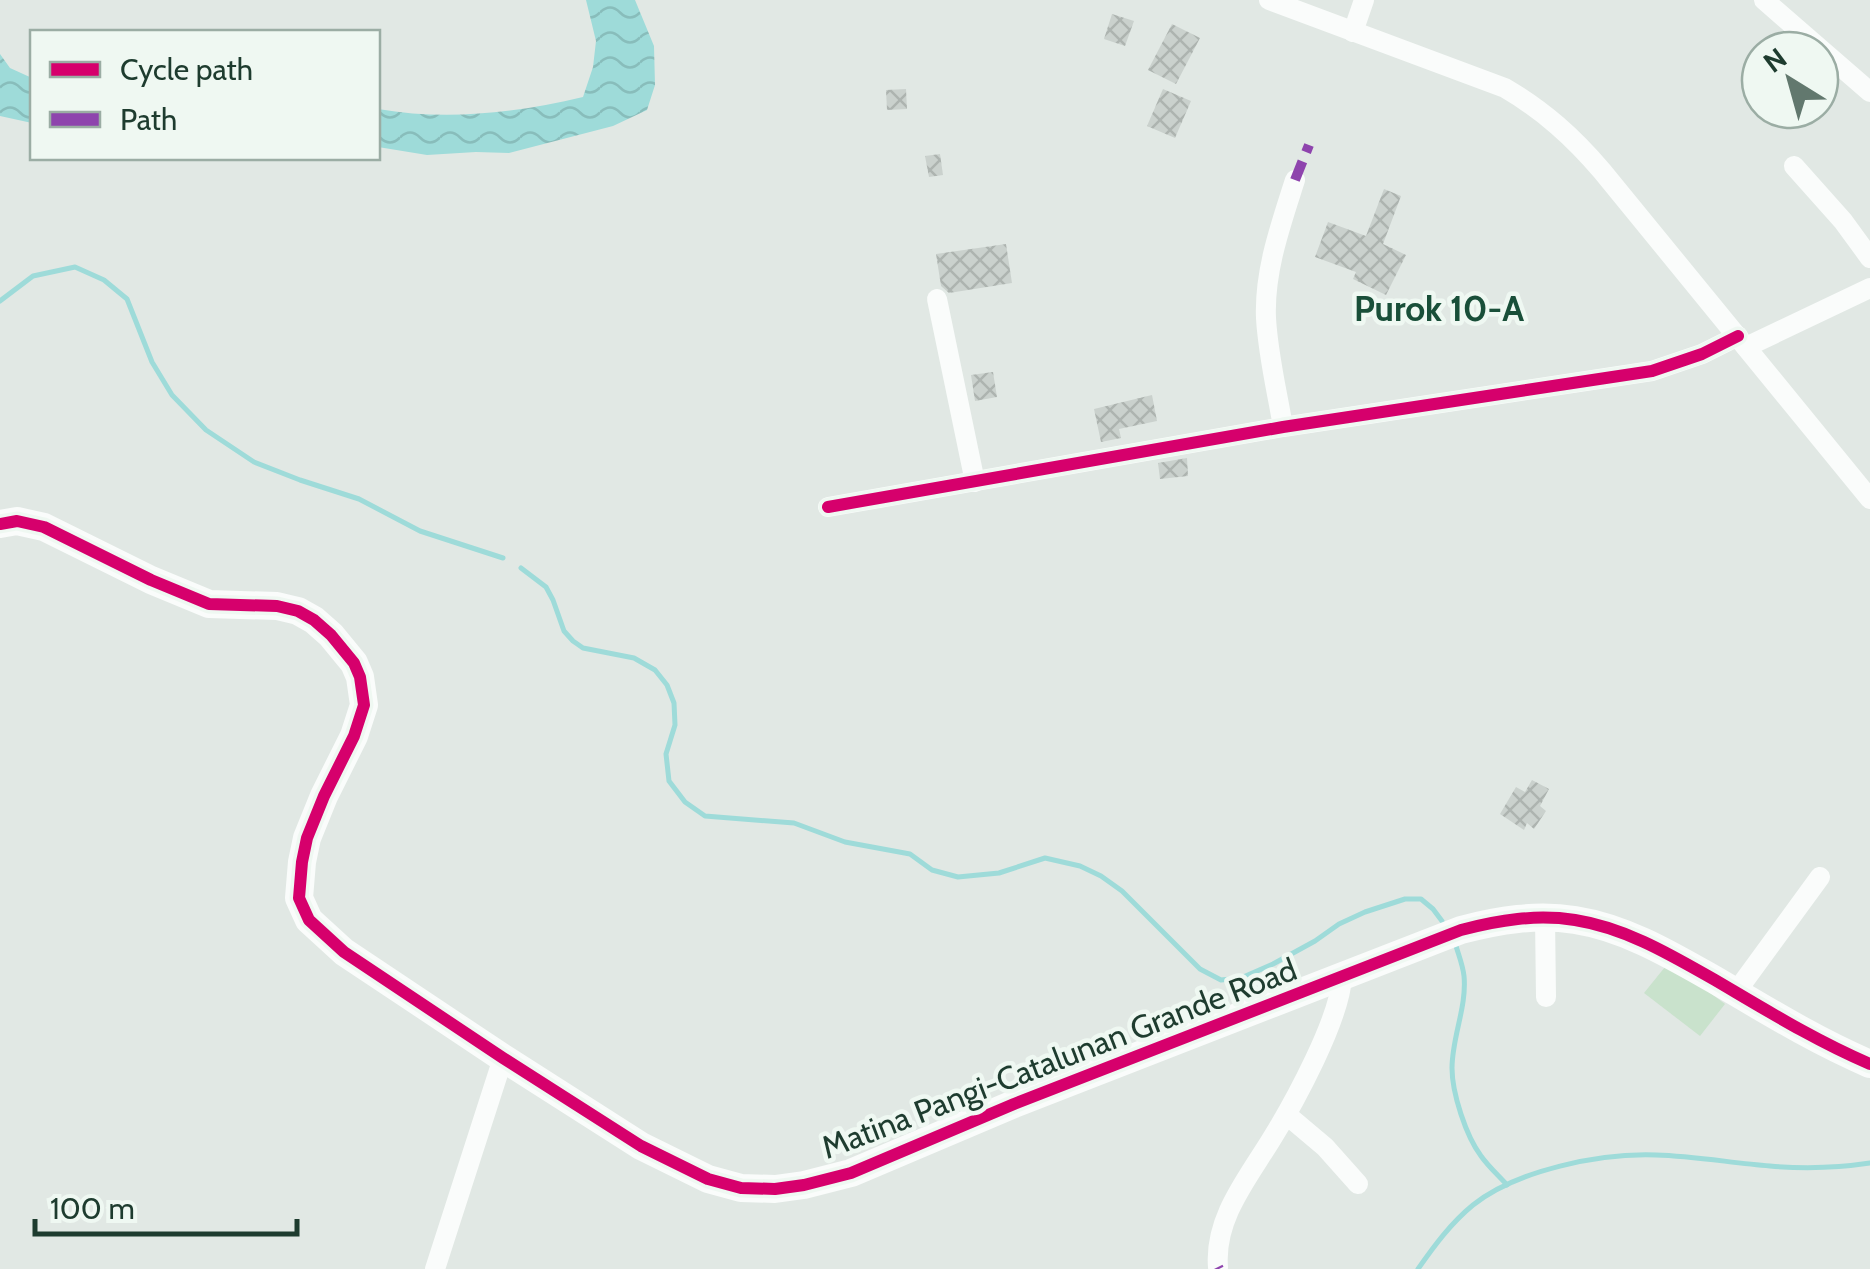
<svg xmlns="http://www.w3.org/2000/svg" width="1870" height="1269" font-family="Cabin,sans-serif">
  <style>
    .pitch { fill: #c9e2cc }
    .water { fill: url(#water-waves) }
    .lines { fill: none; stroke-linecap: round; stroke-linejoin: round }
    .stream { stroke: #9edbd9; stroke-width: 5 }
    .building { fill: url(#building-cross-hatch) }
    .street { stroke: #fafcfb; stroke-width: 20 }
    .secondary { stroke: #fafcfb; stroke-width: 28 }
    .quiet { stroke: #8e44ad; stroke-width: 10; stroke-dasharray: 20 10; stroke-linecap: butt }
    .cycleway-casing { stroke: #eff8f2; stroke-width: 19 }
    .cycleway { stroke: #d6006c; stroke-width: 12 }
    .labels { text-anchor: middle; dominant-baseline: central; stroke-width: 9; stroke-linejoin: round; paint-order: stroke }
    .street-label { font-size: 32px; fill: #1e3c2f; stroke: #eff8f2 }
    .neighbourhood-label { font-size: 35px; font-weight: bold; fill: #194f39; stroke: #eff8f2 }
  </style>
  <defs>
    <pattern id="water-waves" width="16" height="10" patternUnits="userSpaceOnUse" patternTransform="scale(2.5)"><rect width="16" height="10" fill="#9edbd9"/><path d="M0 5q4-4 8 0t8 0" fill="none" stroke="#88bdbb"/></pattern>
    <pattern id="building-cross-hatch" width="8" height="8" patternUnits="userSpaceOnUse" patternTransform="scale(2.5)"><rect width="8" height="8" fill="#cad1cd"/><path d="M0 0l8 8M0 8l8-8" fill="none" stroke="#adb4b0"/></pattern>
  </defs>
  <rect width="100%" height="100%" fill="#e1e8e4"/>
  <polygon class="pitch" points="1669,962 1725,1004 1700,1036 1644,993"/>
  <g class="water">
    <path d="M586,0H635L654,46L655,85L647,110L613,126L509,153L476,152L427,155L378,147V109C447,121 516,113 583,97L593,67L596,41Z"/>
    <polygon points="0,54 10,68 32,78 32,123 0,116"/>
  </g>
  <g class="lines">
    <g class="stream">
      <polyline points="0,301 33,276 75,267 104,280 127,299 152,362 172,395 206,430 254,462 300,480 359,499 420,531 503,558"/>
      <polyline points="521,568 546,587 553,600 564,631 573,641 583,648 634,658 655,670 667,685 674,703 675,725 666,754 669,781 685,802 705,816 794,823 845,842 910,854 932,870 958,877 999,873 1045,858 1080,866 1101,876 1122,891 1200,969 1221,980 1241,978 1273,964 1315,941 1339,924 1365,912 1405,899 1421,899 1433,909 1442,921"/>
      <path d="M1456,946C1459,956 1463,966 1464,976C1467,1007 1452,1037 1452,1068C1452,1093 1466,1136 1481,1156C1488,1166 1498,1175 1507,1185"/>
      <path d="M1418,1269C1434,1246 1451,1223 1473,1205C1517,1170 1600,1153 1656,1155C1694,1156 1732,1163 1770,1166C1804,1169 1837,1168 1870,1163"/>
    </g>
  </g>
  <g class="building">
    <polygon points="1112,14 1134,21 1125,46 1104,39"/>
    <polygon points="1172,24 1200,38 1176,84 1148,70"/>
    <polygon points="906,89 907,109 887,110 886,90"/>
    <polygon points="1163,89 1191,101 1175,138 1147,126"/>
    <polygon points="940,154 943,175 929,177 925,156"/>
    <polygon points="1384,189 1401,196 1383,244 1406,255 1386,295 1353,279 1356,272 1315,257 1328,222 1366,236"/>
    <polygon points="1006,244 1012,283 949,293 941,286 936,254"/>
    <polygon points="993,372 997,397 975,401 971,375"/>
    <polygon points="1152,395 1157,421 1119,429 1121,438 1101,442 1094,409"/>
    <polygon points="1187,458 1188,476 1160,479 1158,463"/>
    <polygon points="1532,780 1549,789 1540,806 1546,811 1534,829 1527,823 1524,830 1500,814 1516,787 1525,792"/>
  </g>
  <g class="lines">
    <g class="street">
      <path d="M1269,0L1505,88C1544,111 1573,137 1602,171L1870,499"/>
      <polyline points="1764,0 1870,92"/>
      <polyline points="1353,32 1364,0"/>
      <polyline points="1794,166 1843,221 1870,258"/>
      <polyline points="937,299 975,482"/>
      <polyline points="1746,347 1870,288"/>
      <path d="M1283,427C1277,391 1268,355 1266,318C1264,271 1281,224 1295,180"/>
      <polyline points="828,507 1283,427 1652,371 1702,354 1738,336"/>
      <polyline points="1545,917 1546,997"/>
      <polyline points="1736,992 1820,877"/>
      <polyline points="1287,1115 1325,1147 1358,1184"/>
      <path d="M1218,1267C1214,1219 1247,1179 1271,1140C1294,1103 1340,1019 1342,977"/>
      <polyline points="435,1269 503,1058"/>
    </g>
    <path class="secondary" d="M0,524L17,521L44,527L151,580L209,604L277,606L298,611L314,620L331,635L354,663L360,677L364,705L354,736L324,796L307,838L302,862L299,898L309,920L344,952L503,1058L641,1146L708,1179L741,1188L775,1189L804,1185L851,1173L1014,1104L1461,930C1499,920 1536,914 1575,920C1626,928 1671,955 1715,980C1766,1010 1816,1041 1870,1064"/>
    <g class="quiet">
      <polyline points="1295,180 1309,145"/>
      <polyline points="1218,1267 1219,1269"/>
    </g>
    <defs>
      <g id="cycleway">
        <polyline points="828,507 1283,427 1652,371 1702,354 1738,336"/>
        <path d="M0,524L17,521L44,527L151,580L209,604L277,606L298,611L314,620L331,635L354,663L360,677L364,705L354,736L324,796L307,838L302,862L299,898L309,920L344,952L503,1058L641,1146L708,1179L741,1188L775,1189L804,1185L851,1173L1014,1104L1461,930C1499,920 1536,914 1575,920C1626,928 1671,955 1715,980C1766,1010 1816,1041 1870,1064"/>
      </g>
    </defs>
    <use href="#cycleway" class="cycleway-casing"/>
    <use href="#cycleway" class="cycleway"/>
  </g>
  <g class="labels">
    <g class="street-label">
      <text transform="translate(1059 1058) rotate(-21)">Matina Pangi-Catalunan Grande Road</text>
    </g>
    <g class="neighbourhood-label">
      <text x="1439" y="308">Purok 10-A</text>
    </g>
  </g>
  <rect x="30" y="30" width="350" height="130" fill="#eff8f2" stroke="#9bada4" stroke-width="2.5"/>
  <rect x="50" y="62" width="50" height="15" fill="#d6006c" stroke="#9bada4" stroke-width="2.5"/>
  <text x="120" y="80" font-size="30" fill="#1e3c2f">Cycle path</text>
  <rect x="50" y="112" width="50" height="15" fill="#8e44ad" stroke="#9bada4" stroke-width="2.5"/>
  <text x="120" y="130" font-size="30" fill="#1e3c2f">Path</text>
  <g transform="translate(1790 80) rotate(323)"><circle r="48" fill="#eff8f2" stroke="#9bada4" stroke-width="2.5"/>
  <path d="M0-8L18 38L0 25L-18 38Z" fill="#62786e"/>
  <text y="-15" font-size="28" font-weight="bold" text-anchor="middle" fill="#1e3c2f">N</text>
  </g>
  <path d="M35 1219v15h262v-15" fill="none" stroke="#1e3c2f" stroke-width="5"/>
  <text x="50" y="1219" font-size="30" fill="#1e3c2f" stroke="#eff8f2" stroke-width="8" paint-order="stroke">100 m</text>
</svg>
